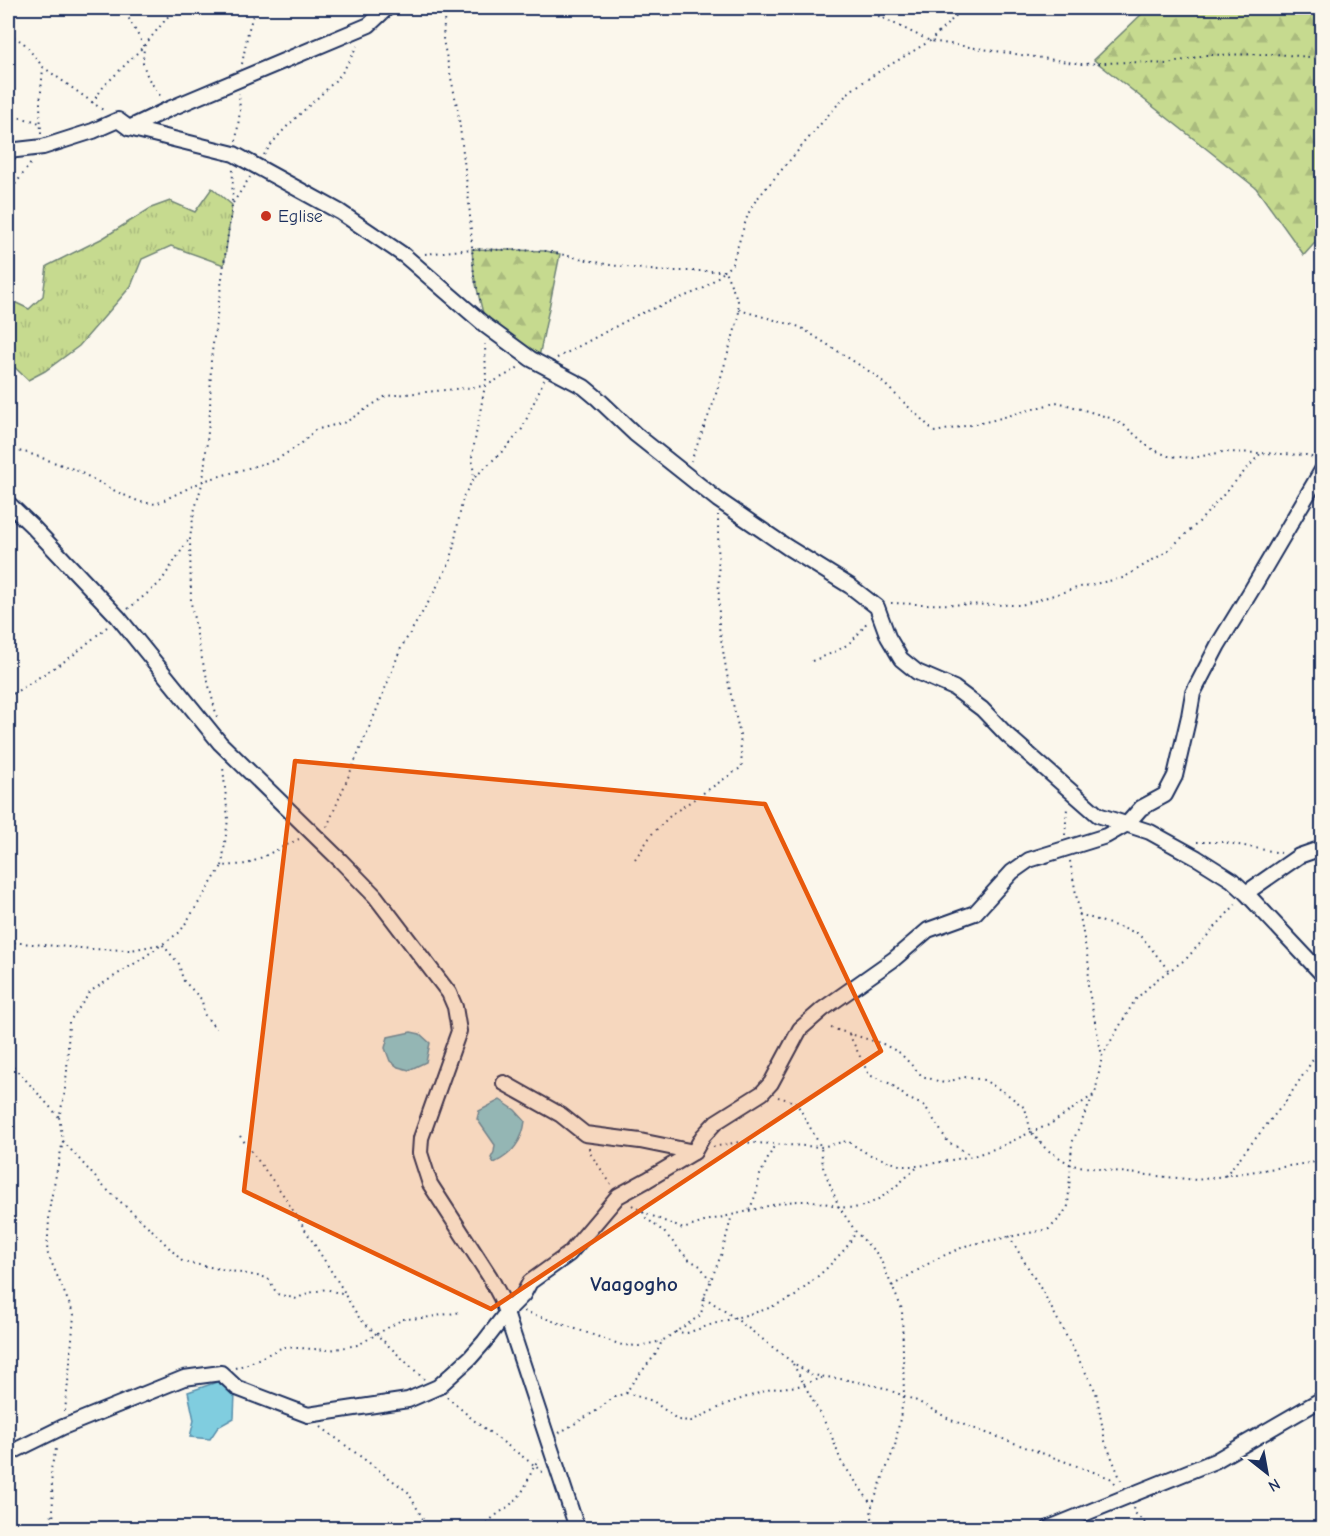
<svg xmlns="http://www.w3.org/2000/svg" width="1330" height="1536" font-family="'Comic Neue',sans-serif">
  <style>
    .grass { fill: url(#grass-tufts); stroke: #708476; stroke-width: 1.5 }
    .forest { fill: url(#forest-firs); stroke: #708476; stroke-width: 1.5 }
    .water { fill: #80cddf; stroke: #588eab; stroke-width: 1.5 }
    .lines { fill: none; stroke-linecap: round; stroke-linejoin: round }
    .street-casing { stroke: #1b2f5e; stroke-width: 18 }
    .path { stroke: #1b2f5e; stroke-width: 2; stroke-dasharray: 1.5 4.5; stroke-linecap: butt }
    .street { stroke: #fbf7ec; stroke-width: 14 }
    .marked { fill: #e8590c; fill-opacity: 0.2; stroke: #e8590c; stroke-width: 4.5; stroke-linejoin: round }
    .poi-dot { fill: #c8321e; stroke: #fbf7ec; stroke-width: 2 }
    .labels { text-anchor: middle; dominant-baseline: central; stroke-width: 4.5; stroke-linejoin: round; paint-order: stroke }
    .poi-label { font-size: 18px; fill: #1b2f5e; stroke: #fbf7ec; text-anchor: start }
    .quarter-label { font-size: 21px; font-weight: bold; fill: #1b2f5e; stroke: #fbf7ec }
  </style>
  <defs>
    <pattern id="grass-tufts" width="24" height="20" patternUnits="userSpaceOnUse" patternTransform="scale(1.5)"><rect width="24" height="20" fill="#c6da8f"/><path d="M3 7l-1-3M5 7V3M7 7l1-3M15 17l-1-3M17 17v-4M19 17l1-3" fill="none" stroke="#aabb7e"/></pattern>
    <pattern id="forest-firs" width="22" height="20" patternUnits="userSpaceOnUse" patternTransform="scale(1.5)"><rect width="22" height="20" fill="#c6da8f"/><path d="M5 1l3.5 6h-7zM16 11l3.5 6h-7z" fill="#aabb7e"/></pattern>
  </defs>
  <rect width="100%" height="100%" fill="#fbf7ec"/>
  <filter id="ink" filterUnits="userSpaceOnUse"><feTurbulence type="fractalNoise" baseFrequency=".0167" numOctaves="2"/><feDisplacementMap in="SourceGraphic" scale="12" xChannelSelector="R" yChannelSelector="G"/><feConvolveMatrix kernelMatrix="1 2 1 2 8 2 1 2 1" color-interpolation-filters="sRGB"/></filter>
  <g filter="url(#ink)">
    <polygon class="grass" points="212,188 232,205 224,265 171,246 142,259 131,286 79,346 45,371 28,380 8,361 8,299 29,309 43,296 47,266 103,238 151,208 170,201 195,212"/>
    <g class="forest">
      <polygon points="1148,8 1322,8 1322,235 1304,255 1256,188 1094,60"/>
      <polygon points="472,249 546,251 560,254 538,362 486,326 474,276"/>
    </g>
    <g class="water">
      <polygon points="411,1032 420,1034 430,1043 426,1062 409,1070 398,1067 390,1061 385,1048 388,1037"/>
      <path d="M500,1100L515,1110L525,1121C523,1140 512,1155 494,1163L491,1158L494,1152L495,1145L477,1119L479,1111Z"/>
      <polygon points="217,1382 235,1393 234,1418 218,1427 210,1439 190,1437 194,1420 188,1392"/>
    </g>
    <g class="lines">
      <defs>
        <g id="street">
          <polyline points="129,128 234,154 340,212 405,256 486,326 531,359 584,387 596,397 635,434 718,500 787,547 850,586 877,607 888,637 901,659 917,672 954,688 982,709 1007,735 1098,815 1150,832 1197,858 1232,880 1246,893 1322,974"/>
          <polyline points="8,151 43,147 93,131 118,120 129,128 169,109 369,25 387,8"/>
          <polyline points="8,503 32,526 118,617 220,743 341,861 375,896 449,993 455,1007 459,1031 421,1138 420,1153 430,1184 490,1277 501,1298 577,1528"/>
          <polyline points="1246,893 1299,856 1322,848"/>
          <polyline points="504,1083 561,1115 585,1134 640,1141 694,1152"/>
          <polyline points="8,1454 63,1427 184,1378 221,1373 237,1388 308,1415 408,1400 438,1387 470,1358 484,1342 511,1307 523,1295 530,1282 569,1254 618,1196 647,1180 694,1152 703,1136 716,1122 762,1093 771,1083 800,1029 823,1009 894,959 928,930 975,913 1012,872 1029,860 1106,836 1127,824 1141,808 1165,795 1175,776 1189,716 1193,693 1218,645 1251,591 1322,470"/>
          <polyline points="1049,1528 1215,1461 1322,1399"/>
        </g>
      </defs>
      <use href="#street" class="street-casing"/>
      <g class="path">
        <polyline points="123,8 144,46 143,64 148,78 161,97"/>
        <polyline points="445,8 443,40 458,111 469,202 474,276 481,303"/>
        <polyline points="862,8 930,41 1081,64 1129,62 1168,64 1205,55 1275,54 1322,58"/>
        <polyline points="8,35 23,42 43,67 103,110"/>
        <polyline points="242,64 248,32 255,8"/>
        <polyline points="92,103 104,86 144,46 175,8"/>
        <polyline points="8,115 35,121 41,124"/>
        <polyline points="41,134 40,103 43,68"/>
        <polyline points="236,141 240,111 239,93"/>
        <path d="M264,155C284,123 317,102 341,74C347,66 352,55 357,46"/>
        <polyline points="8,194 31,163"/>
        <polyline points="233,203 250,177"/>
        <polyline points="425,254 472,249 546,251 610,265 658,271 725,271 732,264 748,214 756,200 830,113 850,91 875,74 930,41 964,8"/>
        <polyline points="739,310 800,327 875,375 935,432 990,421 1058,402 1110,418 1125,426 1150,448 1168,456 1192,458 1223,452 1261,453 1306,455 1314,458"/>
        <polyline points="557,358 637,315 703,289 725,271 738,301 739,316 713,404 691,461"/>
        <polyline points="8,449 28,453 76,470 117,492 140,502 156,504 203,481 276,460 301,444 315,430 346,422 386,396 485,386 508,374 519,367"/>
        <polyline points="475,477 507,447 522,429 544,380"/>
        <polyline points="891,603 915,604 1021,605 1080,587 1123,578 1166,552 1199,522 1261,453"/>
        <polyline points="128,609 160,583 189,539"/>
        <path d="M812,661C838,651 851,647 867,622"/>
        <polyline points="8,697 71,657 108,626"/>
        <polyline points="217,717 200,651 191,603 190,538 194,512 203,481 210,412 211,359 232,205 233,168"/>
        <polyline points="327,827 377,709 401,648 431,598 451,560 463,497 474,478 472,456 486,380 485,344"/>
        <polyline points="1065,835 1067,808"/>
        <polyline points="1197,842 1223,842 1281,853"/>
        <polyline points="635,859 652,834 672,814 742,767 740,735 729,686 719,627 718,515"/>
        <polyline points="1070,861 1089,966 1088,987 1102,1056"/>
        <polyline points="222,866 228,819 223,767"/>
        <polyline points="1079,914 1137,933 1147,943 1169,971"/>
        <polyline points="8,942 92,949 131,950 162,944 179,964 183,980 202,1000 204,1014 216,1029"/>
        <polyline points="831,1028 883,1044 900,1053 922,1076 944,1083 964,1077 984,1080 1007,1094 1025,1108 1031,1132 1046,1149 1071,1165 1128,1173 1197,1180 1322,1161"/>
        <polyline points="849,1034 869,1075 891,1084 907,1098 925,1106 948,1142 971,1155"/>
        <polyline points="8,1064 16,1069 59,1117"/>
        <polyline points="778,1097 796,1102 821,1147 823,1167 839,1207 856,1232 879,1256 902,1309 904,1396 895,1446 872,1506 871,1515 876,1528"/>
        <polyline points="240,1136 282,1193 345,1293"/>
        <polyline points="63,1141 104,1187 152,1230 183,1262 268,1278 277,1294 297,1299 305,1294 326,1289 345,1295 360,1319 424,1379"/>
        <polyline points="713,1147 739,1142 821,1147 847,1141 868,1154 902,1166 919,1166 973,1156 1000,1147 1031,1132 1049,1125 1095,1094 1102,1056 1135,1000 1156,980 1186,959 1236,904"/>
        <polyline points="589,1148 590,1153 611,1184"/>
        <polyline points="1225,1176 1286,1101 1322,1046"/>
        <polyline points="632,1205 643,1212 683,1229 710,1220 749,1211 756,1194 760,1175 775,1144"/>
        <path d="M749,1211C768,1206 787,1200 808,1201C826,1201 845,1212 863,1206C885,1199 901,1181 919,1166"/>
        <polyline points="643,1212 646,1218 664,1232 688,1259 700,1266 710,1280"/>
        <polyline points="1009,1236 1044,1294 1096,1392 1105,1441 1122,1483"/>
        <polyline points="892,1286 936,1259 968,1245 1049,1229 1061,1217 1068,1206 1072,1143 1094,1094"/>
        <polyline points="704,1297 735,1318 792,1362 812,1375 848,1380 881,1387 917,1401 951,1420 1110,1478 1118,1486"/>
        <polyline points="524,1311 622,1345 639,1346 662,1341"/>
        <polyline points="675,1332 687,1333 713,1324 764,1310 794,1297 826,1269 846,1248 856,1232"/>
        <polyline points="793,1364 830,1432 841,1461 872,1505"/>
        <polyline points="235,1368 250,1363 283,1347 329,1350 358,1345 403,1319 423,1318 461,1312"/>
        <polyline points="626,1393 653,1401 678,1420 691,1421 729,1403 771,1389 798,1386 824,1377"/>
        <polyline points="447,1397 477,1423 534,1465 543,1473"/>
        <polyline points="65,1411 70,1363 74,1315 47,1252 50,1204 63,1141 59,1117 64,1097 67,1071 69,1022 91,991 140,960 180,932 222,866 248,864 299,839"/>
        <polyline points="321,1427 408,1492 428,1528"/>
        <polyline points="559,1433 596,1411 614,1397 626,1393 633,1382 656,1354 662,1341 701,1315 704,1297 722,1253 732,1215"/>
        <polyline points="1133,1508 1135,1513 1150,1528"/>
        <polyline points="48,1528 52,1515"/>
        <polyline points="54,1528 51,1469 57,1445"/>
        <path d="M486,1528L485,1525C495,1514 509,1508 518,1497C527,1488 530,1470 539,1459"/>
      </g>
      <use href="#street" class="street"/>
    </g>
  </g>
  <path class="marked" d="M295,761L765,804L881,1051L491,1309L244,1191Z"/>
  <circle class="poi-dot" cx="266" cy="216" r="6"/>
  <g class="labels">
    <g class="poi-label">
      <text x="278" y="216">Eglise</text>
    </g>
    <g class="quarter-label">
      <text x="634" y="1284">Vaagogho</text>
    </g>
  </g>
  <rect width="1330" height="1536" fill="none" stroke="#fbf7ec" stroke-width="30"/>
  <rect x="15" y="15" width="1300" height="1506" fill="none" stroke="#1b2f5e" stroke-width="2" filter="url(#ink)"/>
  <g transform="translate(1267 1473) rotate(149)" stroke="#fbf7ec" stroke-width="4.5" paint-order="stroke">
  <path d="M0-4.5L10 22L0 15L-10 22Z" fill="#1b2f5e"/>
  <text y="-9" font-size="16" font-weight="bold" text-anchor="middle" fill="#1b2f5e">N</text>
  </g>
</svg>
